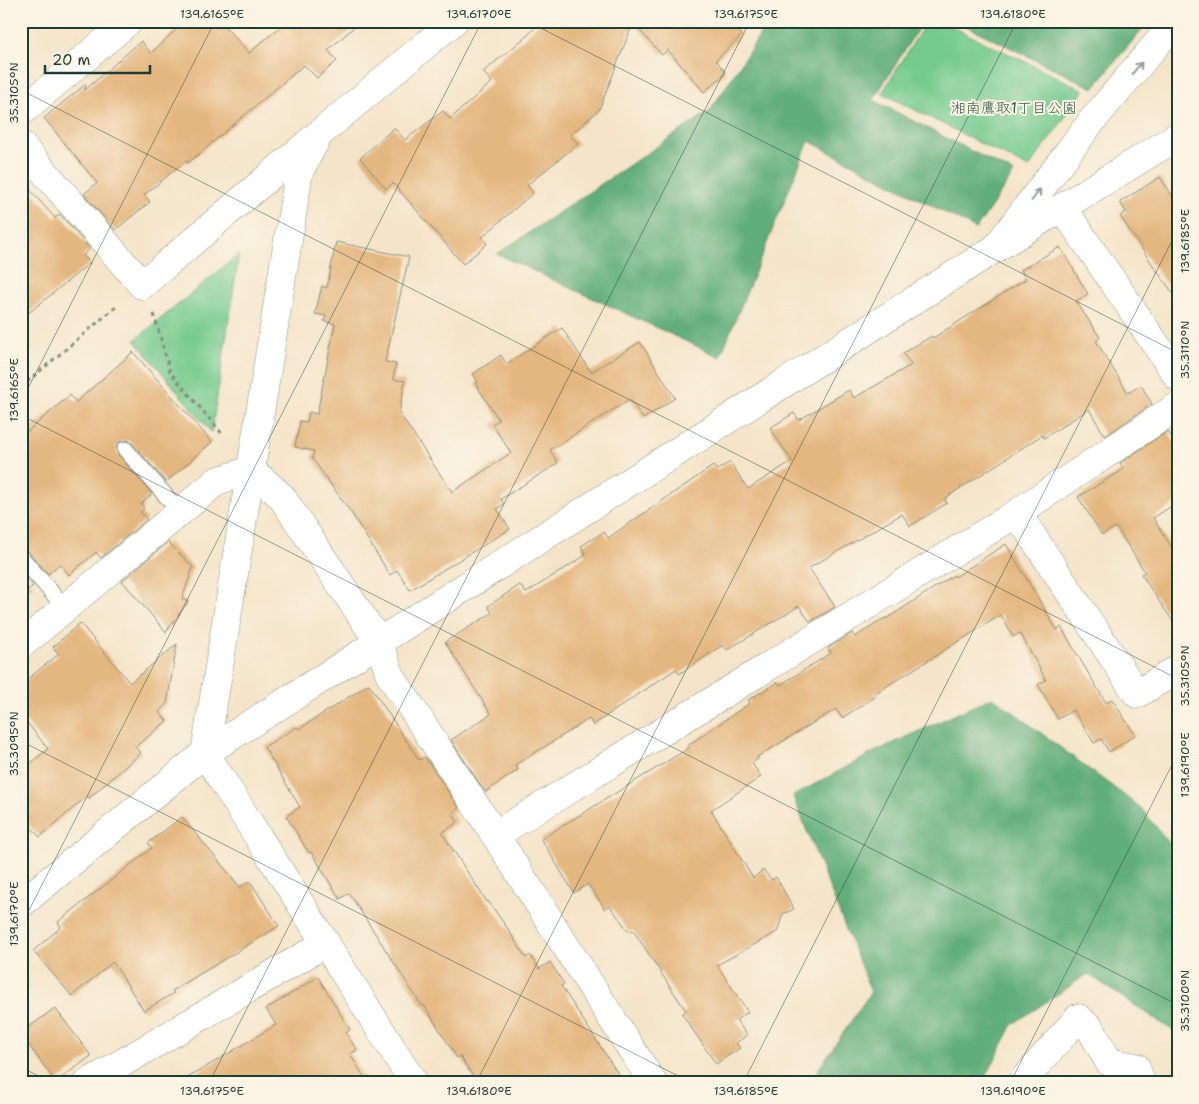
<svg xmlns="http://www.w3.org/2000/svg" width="1199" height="1104" font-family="'Shantell Sans','Klee One',sans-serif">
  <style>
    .green { fill: #75ca8e; stroke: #4a8461 }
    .forest { fill: #60ae79; stroke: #407656 }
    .building { fill: #e4b780 }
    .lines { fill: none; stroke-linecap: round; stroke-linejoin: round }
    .service-casing { stroke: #8a917f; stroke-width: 17 }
    .minor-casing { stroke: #8a917f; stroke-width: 29 }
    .tertiary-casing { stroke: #8a917f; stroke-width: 29 }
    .path { stroke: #8a917f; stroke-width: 3; stroke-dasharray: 4 4; stroke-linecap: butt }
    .service { stroke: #fff; stroke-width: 15 }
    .minor { stroke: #fff; stroke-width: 28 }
    .tertiary { stroke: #fff; stroke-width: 28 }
    .oneway { stroke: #8f9e9a }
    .ticks { fill: none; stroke: #1f3d34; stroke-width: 1; stroke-opacity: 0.45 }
    .labels { text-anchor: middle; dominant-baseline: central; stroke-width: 4; stroke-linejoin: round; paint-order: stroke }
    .park-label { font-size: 15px; fill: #34604a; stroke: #fcf5e5 }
    .neatline { fill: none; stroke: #1f3d34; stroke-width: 2 }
    .ticks-label { font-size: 12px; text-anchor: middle; fill: #1f3d34 }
  </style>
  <rect width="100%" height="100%" fill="#fcf5e5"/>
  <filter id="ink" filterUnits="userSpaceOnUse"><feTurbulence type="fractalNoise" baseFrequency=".02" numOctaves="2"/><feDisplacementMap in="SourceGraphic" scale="10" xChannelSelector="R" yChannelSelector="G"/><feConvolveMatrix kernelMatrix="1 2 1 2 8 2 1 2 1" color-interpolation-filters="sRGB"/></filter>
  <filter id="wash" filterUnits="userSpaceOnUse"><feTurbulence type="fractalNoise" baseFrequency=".0096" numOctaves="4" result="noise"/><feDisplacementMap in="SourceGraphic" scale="20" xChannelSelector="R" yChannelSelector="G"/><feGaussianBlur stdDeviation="1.12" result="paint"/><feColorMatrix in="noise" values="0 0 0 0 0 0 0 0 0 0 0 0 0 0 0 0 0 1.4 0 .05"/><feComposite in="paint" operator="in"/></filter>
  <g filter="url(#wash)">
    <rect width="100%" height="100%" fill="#f4e5ca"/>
    <g class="green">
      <polygon points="927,21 940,21 1084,90 1029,168 882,93"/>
      <polygon points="239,254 213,423 211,432 135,340"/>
    </g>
    <g class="forest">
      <polygon points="769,21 923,21 873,100 1014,173 976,229 809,141 720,357 497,254 710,111"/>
      <polygon points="956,21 1149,21 1093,88"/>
      <polygon points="993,697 1141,808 1178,854 1178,1034 1088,974 1013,1024 983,1083 809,1083 871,992 793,796 874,752"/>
    </g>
    <g id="blocks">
      <g class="building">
        <polygon points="185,21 220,21 249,53 287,21 361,21 328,50 337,61 317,78 304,65 188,163 186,161 144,195 150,202 115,230 84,194 97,183 44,118 86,84 85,90 141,41 151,53"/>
        <polygon points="541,21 729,21 742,35 716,60 726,73 704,92 668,50 662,55 633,23 599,110 570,135 578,144 527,185 533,193 482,237 487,244 463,264 393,183 386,189 360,158 394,128 405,140 443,111 450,119 492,82 483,72 528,35"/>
        <polygon points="1160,177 1178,205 1178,300 1150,261 1120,216 1126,212 1120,202"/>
        <polygon points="21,180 55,218 60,214 90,249 83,255 90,263 21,319"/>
        <polygon points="336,242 409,257 385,362 396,364 393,379 405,381 399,413 452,492 511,453 492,424 499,420 475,383 478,382 473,374 501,355 506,364 562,328 591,372 640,342 675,398 643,419 630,399 550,450 558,463 501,499 504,504 497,509 510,529 410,590 397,570 390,575 352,514 312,458 314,451 295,447 300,421 307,422 309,412 317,414 335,324 324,321 326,316 315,314 322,286 327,288"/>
        <polygon points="1060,247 1088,294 1076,301 1100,338 1096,341 1128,393 1141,385 1152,404 1105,436 1089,409 1044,438 1042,435 944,499 947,503 910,526 902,514 809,568 835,607 810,622 799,606 727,650 723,645 679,674 676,669 593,725 589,719 515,765 518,770 485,792 451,740 491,714 445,642 492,613 488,606 520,585 526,593 586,555 581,546 604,532 608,538 713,466 717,470 730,462 748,489 792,461 770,428 794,413 799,420 849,390 854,398 911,365 903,353 932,336 933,338 1026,279 1021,270"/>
        <polygon points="133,352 212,442 166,482 132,443 128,440 119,442 116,446 118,455 152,494 141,504 144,508 140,512 147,519 101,558 96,552 69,575 60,564 48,574 28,551 21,548 21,437 70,395 76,402"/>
        <polygon points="1168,431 1178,448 1178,502 1153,518 1178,557 1178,629 1141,574 1145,572 1116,527 1102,535 1078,497 1124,469 1120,463"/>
        <polygon points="168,542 193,567 182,599 188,602 166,632 122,581"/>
        <polygon points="1006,544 1057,630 1061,627 1106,703 1112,699 1135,735 1109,752 1101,739 1094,743 1073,710 1058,719 1038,684 1046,680 1020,633 1013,637 1001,615 874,694 876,696 842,718 836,709 757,757 758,759 752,763 761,777 711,810 753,878 763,870 772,880 776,877 794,909 783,914 777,932 717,965 748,1012 736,1020 747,1035 736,1043 740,1048 716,1064 682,1014 686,1011 633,930 629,932 610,906 605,909 588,884 574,893 541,839 689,748 687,746 750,703 748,700 778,682 780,685 831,653 828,648 852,633 855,637 885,618 886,619 954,575 955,577"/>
        <polygon points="21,572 33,586 21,595"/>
        <polygon points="80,623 130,683 177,644 167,703 159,712 167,721 135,747 141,753 89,798 87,796 40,837 21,816 21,771 48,749 21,715 21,684 59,654 53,647"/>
        <polygon points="369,684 419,760 425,757 459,808 452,813 458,822 442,833 487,902 488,901 508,929 526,958 530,955 539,969 550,962 564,984 561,986 624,1083 477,1083 460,1056 457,1058 424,1005 422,1006 349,893 340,899 311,852 309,853 286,816 300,807 264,747 297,727 299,729"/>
        <polygon points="182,817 240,887 250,881 279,926 172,991 174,993 144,1011 113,962 72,996 33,951 61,927 58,922 152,848 148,843"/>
        <polygon points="318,977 350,1030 346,1033 357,1050 350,1054 368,1083 179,1083 276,1025 266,1009"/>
        <polygon points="55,1008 91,1056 56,1082 21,1035 21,1033"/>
      </g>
    </g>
  </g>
  <g filter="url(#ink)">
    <use href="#blocks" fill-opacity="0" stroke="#8a917f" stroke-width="1"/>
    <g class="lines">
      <defs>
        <g id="service">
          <polyline points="125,449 180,512"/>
          <polyline points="21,557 65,608"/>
        </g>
        <g id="minor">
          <polyline points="21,112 129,21"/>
          <polyline points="21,145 142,285 319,134"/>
          <polyline points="1062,207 1178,377"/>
          <polyline points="996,248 1091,122 1176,21"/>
          <polyline points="1017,513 1137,694 1178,669"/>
          <polyline points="21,645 217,481 251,470 281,496 379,642 390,675 495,835 653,1083"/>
          <polyline points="205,753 414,1083"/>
          <polyline points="495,835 1017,513 1178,406"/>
          <polyline points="88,1083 326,943"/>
          <polyline points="1021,1083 1078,1018 1090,1028 1109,1062 1136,1067 1141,1083"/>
        </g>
        <g id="tertiary">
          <polyline points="205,753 299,172 319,134 454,21"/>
          <polyline points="21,904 205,753 996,248 1178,136"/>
        </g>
      </defs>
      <use href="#service" class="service-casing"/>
      <use href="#minor" class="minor-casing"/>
      <use href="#tertiary" class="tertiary-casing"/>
      <g class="path">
        <polyline points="154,314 170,372 224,436"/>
        <polyline points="21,387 117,306"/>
      </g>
      <use href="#service" class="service"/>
      <use href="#minor" class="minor"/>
      <use href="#tertiary" class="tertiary"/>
    </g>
    <defs><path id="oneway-shaft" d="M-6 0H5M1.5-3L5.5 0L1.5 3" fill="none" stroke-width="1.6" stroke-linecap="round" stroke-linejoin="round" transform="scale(1.25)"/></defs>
    <g class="oneway">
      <use href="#oneway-shaft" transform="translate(1137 68) rotate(-50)"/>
      <use href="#oneway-shaft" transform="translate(1036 195) rotate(-53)"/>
    </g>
  </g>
  <path class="ticks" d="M527,21L1178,353M1166,21L1178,27M21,90L1178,679M21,402L215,21M21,415L1178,1005M21,741L692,1083M21,926L482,21M21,1067L52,1083M209,1083L750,21M476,1083L1017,21M743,1083L1178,229M1010,1083L1178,753"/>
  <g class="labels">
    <g class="park-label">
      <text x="1014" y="108">湘南鷹取1丁目公園</text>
    </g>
  </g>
  <rect width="1199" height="1104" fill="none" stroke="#fcf5e5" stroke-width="55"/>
  <path d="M45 65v8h105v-8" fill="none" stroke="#1f3d34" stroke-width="2.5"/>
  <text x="52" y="65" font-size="15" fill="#1f3d34" stroke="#fcf5e5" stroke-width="4" paint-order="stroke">20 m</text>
  <rect x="28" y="28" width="1144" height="1048" class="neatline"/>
  <g class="ticks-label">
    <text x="212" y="18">139.6165°E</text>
    <text x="479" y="18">139.6170°E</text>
    <text x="746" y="18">139.6175°E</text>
    <text x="1013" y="18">139.6180°E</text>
    <text transform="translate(14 93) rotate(-90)" y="4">35.3105°N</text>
    <text transform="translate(1185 241) rotate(-90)" y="4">139.6185°E</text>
    <text transform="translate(1185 350) rotate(-90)" y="4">35.3110°N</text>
    <text transform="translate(14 390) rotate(-90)" y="4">139.6165°E</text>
    <text transform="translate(1185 676) rotate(-90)" y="4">35.3105°N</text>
    <text transform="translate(14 744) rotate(-90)" y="4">35.3095°N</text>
    <text transform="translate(1185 765) rotate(-90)" y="4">139.6190°E</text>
    <text transform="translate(14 914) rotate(-90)" y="4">139.6170°E</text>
    <text transform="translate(1185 1001) rotate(-90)" y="4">35.3100°N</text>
    <text x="212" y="1095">139.6175°E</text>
    <text x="479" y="1095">139.6180°E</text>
    <text x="746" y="1095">139.6185°E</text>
    <text x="1013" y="1095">139.6190°E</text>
  </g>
</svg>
